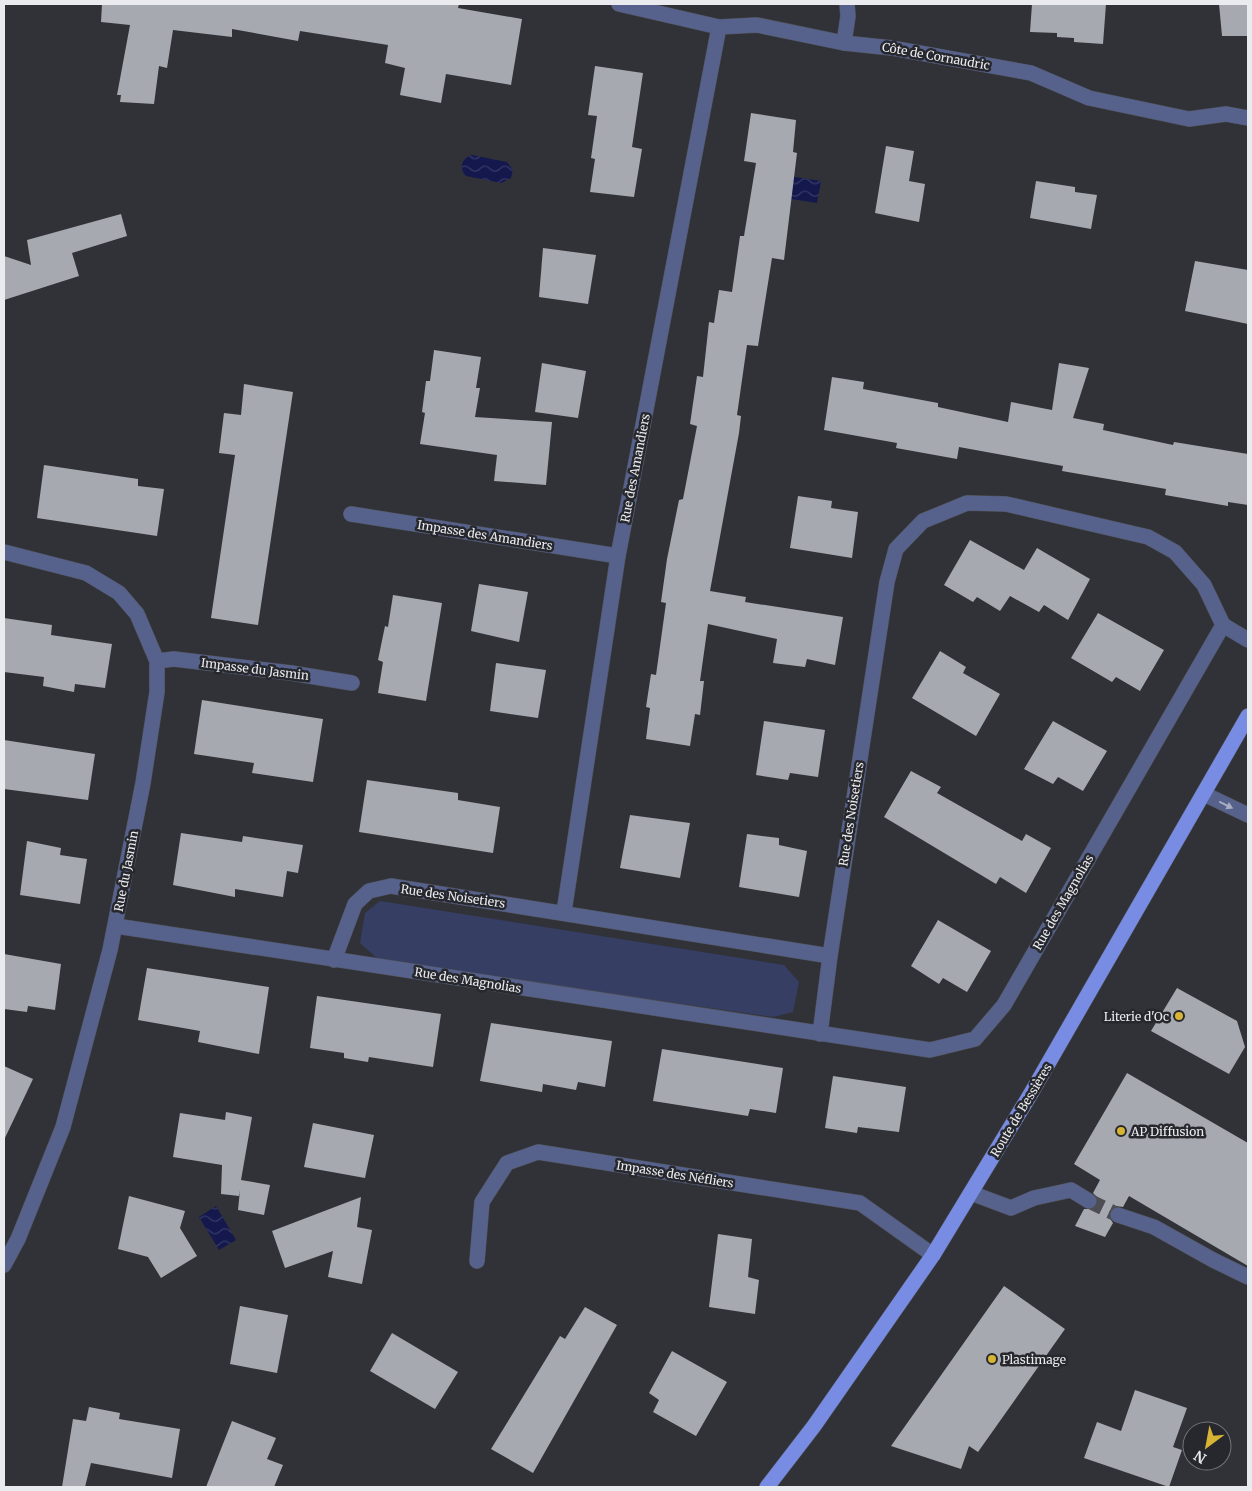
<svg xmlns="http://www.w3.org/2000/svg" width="1252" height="1491" font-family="Merriweather,serif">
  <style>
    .garden { fill: #363e63 }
    .water { fill: url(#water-waves) }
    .building { fill: #a7a9b0 }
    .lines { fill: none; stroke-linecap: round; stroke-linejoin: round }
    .minor-tunnel { stroke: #4c4e53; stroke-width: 15; stroke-dasharray: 15 8; stroke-linecap: butt }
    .minor-casing { stroke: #4e5054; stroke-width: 16 }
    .major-casing { stroke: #4e5054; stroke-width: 16 }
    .minor { stroke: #56618c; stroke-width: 15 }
    .major { stroke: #798ce4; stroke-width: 15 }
    .oneway { fill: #a7adc2 }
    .poi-dot { fill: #d7b434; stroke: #26282d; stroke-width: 2 }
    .labels { text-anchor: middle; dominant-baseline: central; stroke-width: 5; stroke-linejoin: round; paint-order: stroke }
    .street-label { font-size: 12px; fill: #eaebef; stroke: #26282d }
    .poi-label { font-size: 12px; fill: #eaebef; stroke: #26282d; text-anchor: start }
  </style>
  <defs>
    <pattern id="water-waves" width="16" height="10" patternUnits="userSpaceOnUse" patternTransform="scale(1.25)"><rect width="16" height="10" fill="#14184d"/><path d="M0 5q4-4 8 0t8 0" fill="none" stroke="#363a67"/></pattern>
  </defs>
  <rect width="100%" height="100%" fill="#303237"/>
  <polygon class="garden" points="380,901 784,965 799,982 793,1012 773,1017 379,960 360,943 365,913"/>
  <g class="water">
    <path d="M472,155L507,162L513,170L511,178L501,183L466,176C458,168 462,158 472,155Z"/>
    <polygon points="775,174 821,181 817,203 772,196"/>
    <polygon points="216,1206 236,1240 219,1250 199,1217"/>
  </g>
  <g class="building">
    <polygon points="102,4 459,4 458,8 522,19 511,85 446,74 441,103 400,95 405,68 385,63 388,45 300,31 298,41 232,29 232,37 173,30 167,68 159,66 154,104 120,102 121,95 117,95 130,25 101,22"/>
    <polygon points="1032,4 1106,4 1103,44 1074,42 1074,38 1057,37 1057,33 1030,32"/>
    <polygon points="1219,4 1248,4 1248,36 1222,36"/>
    <polygon points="595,66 643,73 632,147 642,149 634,197 590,192 595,159 591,158 597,116 588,115"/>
    <polygon points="751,113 796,120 793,152 797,153 784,260 772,258 758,346 747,345 737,415 741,416 739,433 710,591 746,597 745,602 843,617 835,665 807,659 805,667 773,663 777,639 708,624 700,681 704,681 700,715 695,714 690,746 646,739 650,708 646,707 651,674 656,675 666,603 661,602 667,559 679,500 683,499 697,426 690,424 697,376 703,377 709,322 714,323 719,290 732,292 740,236 744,236 756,163 744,161"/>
    <polygon points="886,146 914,151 909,181 925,184 919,222 875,213"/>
    <polygon points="1036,181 1075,187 1075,192 1097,195 1091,229 1030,218"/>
    <polygon points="121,214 127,236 72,253 79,276 4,300 4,256 31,265 27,240"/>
    <polygon points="543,248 596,255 588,304 539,297"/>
    <polygon points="1195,261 1248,270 1248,324 1185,311"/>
    <polygon points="434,350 481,357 476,388 480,388 475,417 552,422 546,485 494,481 497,455 420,444 425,413 422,412 426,381 430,381"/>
    <polygon points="542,363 586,371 578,418 535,412"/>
    <polygon points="1059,363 1089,368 1073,418 1104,424 1103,430 1173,445 1174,442 1248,454 1248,505 1228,502 1228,506 1165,495 1166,489 1062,471 1063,466 959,447 957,459 896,448 897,443 824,430 832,377 864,382 863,389 938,403 938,407 1008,422 1011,402 1052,410"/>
    <polygon points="244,384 293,392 258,625 211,618 235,455 219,453 224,413 241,415"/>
    <polygon points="44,465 138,479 138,486 164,489 157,536 37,518"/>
    <polygon points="798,496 832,501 831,508 858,512 852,558 790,548"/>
    <polygon points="970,540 1024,570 1037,548 1090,579 1068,620 1044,605 1039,612 1010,596 1000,611 977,597 973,602 944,585"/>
    <polygon points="479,584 528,592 519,642 471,631"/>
    <polygon points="393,595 442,603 426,701 378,693 383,662 378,660 385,626 388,627"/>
    <polygon points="1098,613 1164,650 1140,691 1116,677 1112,682 1071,658"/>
    <polygon points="4,618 52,625 51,635 112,644 105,688 75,684 74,692 43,686 44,677 4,672"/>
    <polygon points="940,651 966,667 963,673 1000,694 976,736 912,698"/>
    <polygon points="496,663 546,670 538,718 490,711"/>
    <polygon points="202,700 323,719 313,782 252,773 254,763 194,754"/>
    <polygon points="764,721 825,730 818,777 790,773 788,780 756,775"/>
    <polygon points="1053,721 1107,751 1083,791 1058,777 1053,784 1024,769"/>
    <polygon points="4,740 95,754 88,800 4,789"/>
    <polygon points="911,771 941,787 937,793 1022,841 1026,834 1051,848 1026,893 1000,877 996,884 884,817"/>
    <polygon points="367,780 458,793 458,800 500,807 493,853 359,832"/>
    <polygon points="630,815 690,823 680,878 620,868"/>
    <polygon points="181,833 242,842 243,836 303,845 298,873 287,871 283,897 235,889 235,897 173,885"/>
    <polygon points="747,834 779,838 779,845 807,851 799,897 739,887"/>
    <polygon points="27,841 61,848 60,855 87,859 80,904 20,895"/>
    <polygon points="938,920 991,951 967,992 943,978 939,984 911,966"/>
    <polygon points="4,954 61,964 55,1010 28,1006 27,1012 4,1009"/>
    <polygon points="147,968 269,987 259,1054 198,1042 200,1031 138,1020"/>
    <polygon points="1177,988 1237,1021 1245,1047 1229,1074 1151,1031"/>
    <polygon points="317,996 441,1014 433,1067 369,1057 368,1062 344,1058 344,1053 310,1048"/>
    <polygon points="491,1023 612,1041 605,1087 578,1082 576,1090 543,1084 542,1092 480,1081"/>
    <polygon points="662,1049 783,1068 776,1113 750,1109 748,1116 653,1101"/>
    <polygon points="4,1066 33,1079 4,1140"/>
    <polygon points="1127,1073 1248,1143 1248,1266 1129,1196 1123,1207 1116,1206 1109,1212 1109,1217 1113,1223 1105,1237 1075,1226 1084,1209 1093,1209 1097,1205 1097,1197 1093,1193 1100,1180 1074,1164"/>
    <polygon points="833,1076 906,1087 899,1132 858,1127 857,1133 825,1128"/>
    <polygon points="226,1112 252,1117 241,1180 270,1185 264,1215 238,1210 240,1190 239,1196 221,1194 222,1165 173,1157 180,1113 225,1120"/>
    <polygon points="313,1123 374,1135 365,1178 304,1167"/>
    <polygon points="129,1196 185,1211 180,1228 197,1256 161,1278 148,1257 118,1249"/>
    <polygon points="361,1197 357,1227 372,1230 362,1284 328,1277 333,1251 285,1268 272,1231"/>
    <polygon points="718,1234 752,1239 748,1277 759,1280 755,1314 709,1307"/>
    <polygon points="1004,1286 1065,1329 978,1452 969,1446 961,1469 891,1446"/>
    <polygon points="240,1306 288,1315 277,1373 230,1364"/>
    <polygon points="585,1307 617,1325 533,1473 491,1449 560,1336 565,1339"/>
    <polygon points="392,1333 458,1372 435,1409 370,1371"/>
    <polygon points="672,1351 727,1382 696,1436 653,1412 659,1400 649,1393"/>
    <polygon points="1135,1390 1187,1408 1173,1447 1182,1450 1169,1487 1084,1458 1097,1422 1121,1431"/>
    <polygon points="89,1407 120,1413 119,1419 180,1429 172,1478 91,1463 85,1487 62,1487 73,1419 86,1421"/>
    <polygon points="232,1421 276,1438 267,1459 283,1465 274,1487 206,1487"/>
  </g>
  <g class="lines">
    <polyline class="minor-tunnel" points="1089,1201 1118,1215"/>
    <defs>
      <g id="minor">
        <polyline points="619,4 719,27 757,25 844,43 892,48 1031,73 1089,98 1189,119 1226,114 1248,118"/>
        <polyline points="844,43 848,16 847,4"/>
        <polyline points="351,514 618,556"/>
        <polyline points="4,552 86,573 119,593 137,614 157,661 157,692 143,783 110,950 63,1127 18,1239 4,1265"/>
        <polyline points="157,661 174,659 291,673 352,683"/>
        <polyline points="1204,794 1248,815"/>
        <polyline points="564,912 618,556 719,27"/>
        <polyline points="116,926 930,1050 975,1039 1004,1005 1223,625"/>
        <polyline points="334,960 355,904 369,891 391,886 830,956 887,582 896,549 923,521 967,503 1006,504 1148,537 1175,552 1204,585 1223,625 1248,640"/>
        <polyline points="820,1034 830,956"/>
        <polyline points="971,1193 1011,1208 1034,1198 1071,1190 1089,1201"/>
        <polyline points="1118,1215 1154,1227 1213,1260 1248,1277"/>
        <polyline points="477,1261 482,1202 507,1163 538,1152 860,1203 933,1255"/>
      </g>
      <polyline id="major" points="767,1487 814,1426 933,1255 1030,1095 1248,716"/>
    </defs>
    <use href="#minor" class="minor-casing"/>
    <use href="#major" class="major-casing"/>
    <use href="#minor" class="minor"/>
    <use href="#major" class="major"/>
  </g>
  <defs><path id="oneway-solid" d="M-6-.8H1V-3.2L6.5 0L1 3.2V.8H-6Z" transform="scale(1.25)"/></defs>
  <use class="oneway" href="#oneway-solid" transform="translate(1226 805) rotate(26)"/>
  <g class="poi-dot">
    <circle cx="1179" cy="1016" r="5"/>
    <circle cx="1121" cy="1131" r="5"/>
    <circle cx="992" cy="1359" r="5"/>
  </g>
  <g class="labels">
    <g class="street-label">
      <text transform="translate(936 56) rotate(10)">Côte de Cornaudric</text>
      <text transform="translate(635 468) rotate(-79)">Rue des Amandiers</text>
      <text transform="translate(485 535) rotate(9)">Impasse des Amandiers</text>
      <text transform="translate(255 669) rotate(7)">Impasse du Jasmin</text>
      <text transform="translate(851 814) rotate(-81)">Rue des Noisetiers</text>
      <text transform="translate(126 871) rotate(-79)">Rue du Jasmin</text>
      <text transform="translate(453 896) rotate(8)">Rue des Noisetiers</text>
      <text transform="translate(1063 902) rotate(-60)">Rue des Magnolias</text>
      <text transform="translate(468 980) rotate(9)">Rue des Magnolias</text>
      <text transform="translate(1021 1110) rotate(-59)">Route de Bessières</text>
      <text transform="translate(675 1174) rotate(9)">Impasse des Néfliers</text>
    </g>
    <g class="poi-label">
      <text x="1169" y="1016" text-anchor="end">Literie d'Oc</text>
      <text x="1131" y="1131">AP Diffusion</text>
      <text x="1002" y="1359">Plastimage</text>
    </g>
  </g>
  <rect width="1252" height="1491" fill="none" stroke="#eaebef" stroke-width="10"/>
  <g transform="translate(1207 1446) rotate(212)"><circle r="24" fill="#26282d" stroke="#74767b"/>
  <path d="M0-4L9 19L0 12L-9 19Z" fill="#d7b434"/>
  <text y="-8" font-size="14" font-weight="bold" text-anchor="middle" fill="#eaebef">N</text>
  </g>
</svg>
